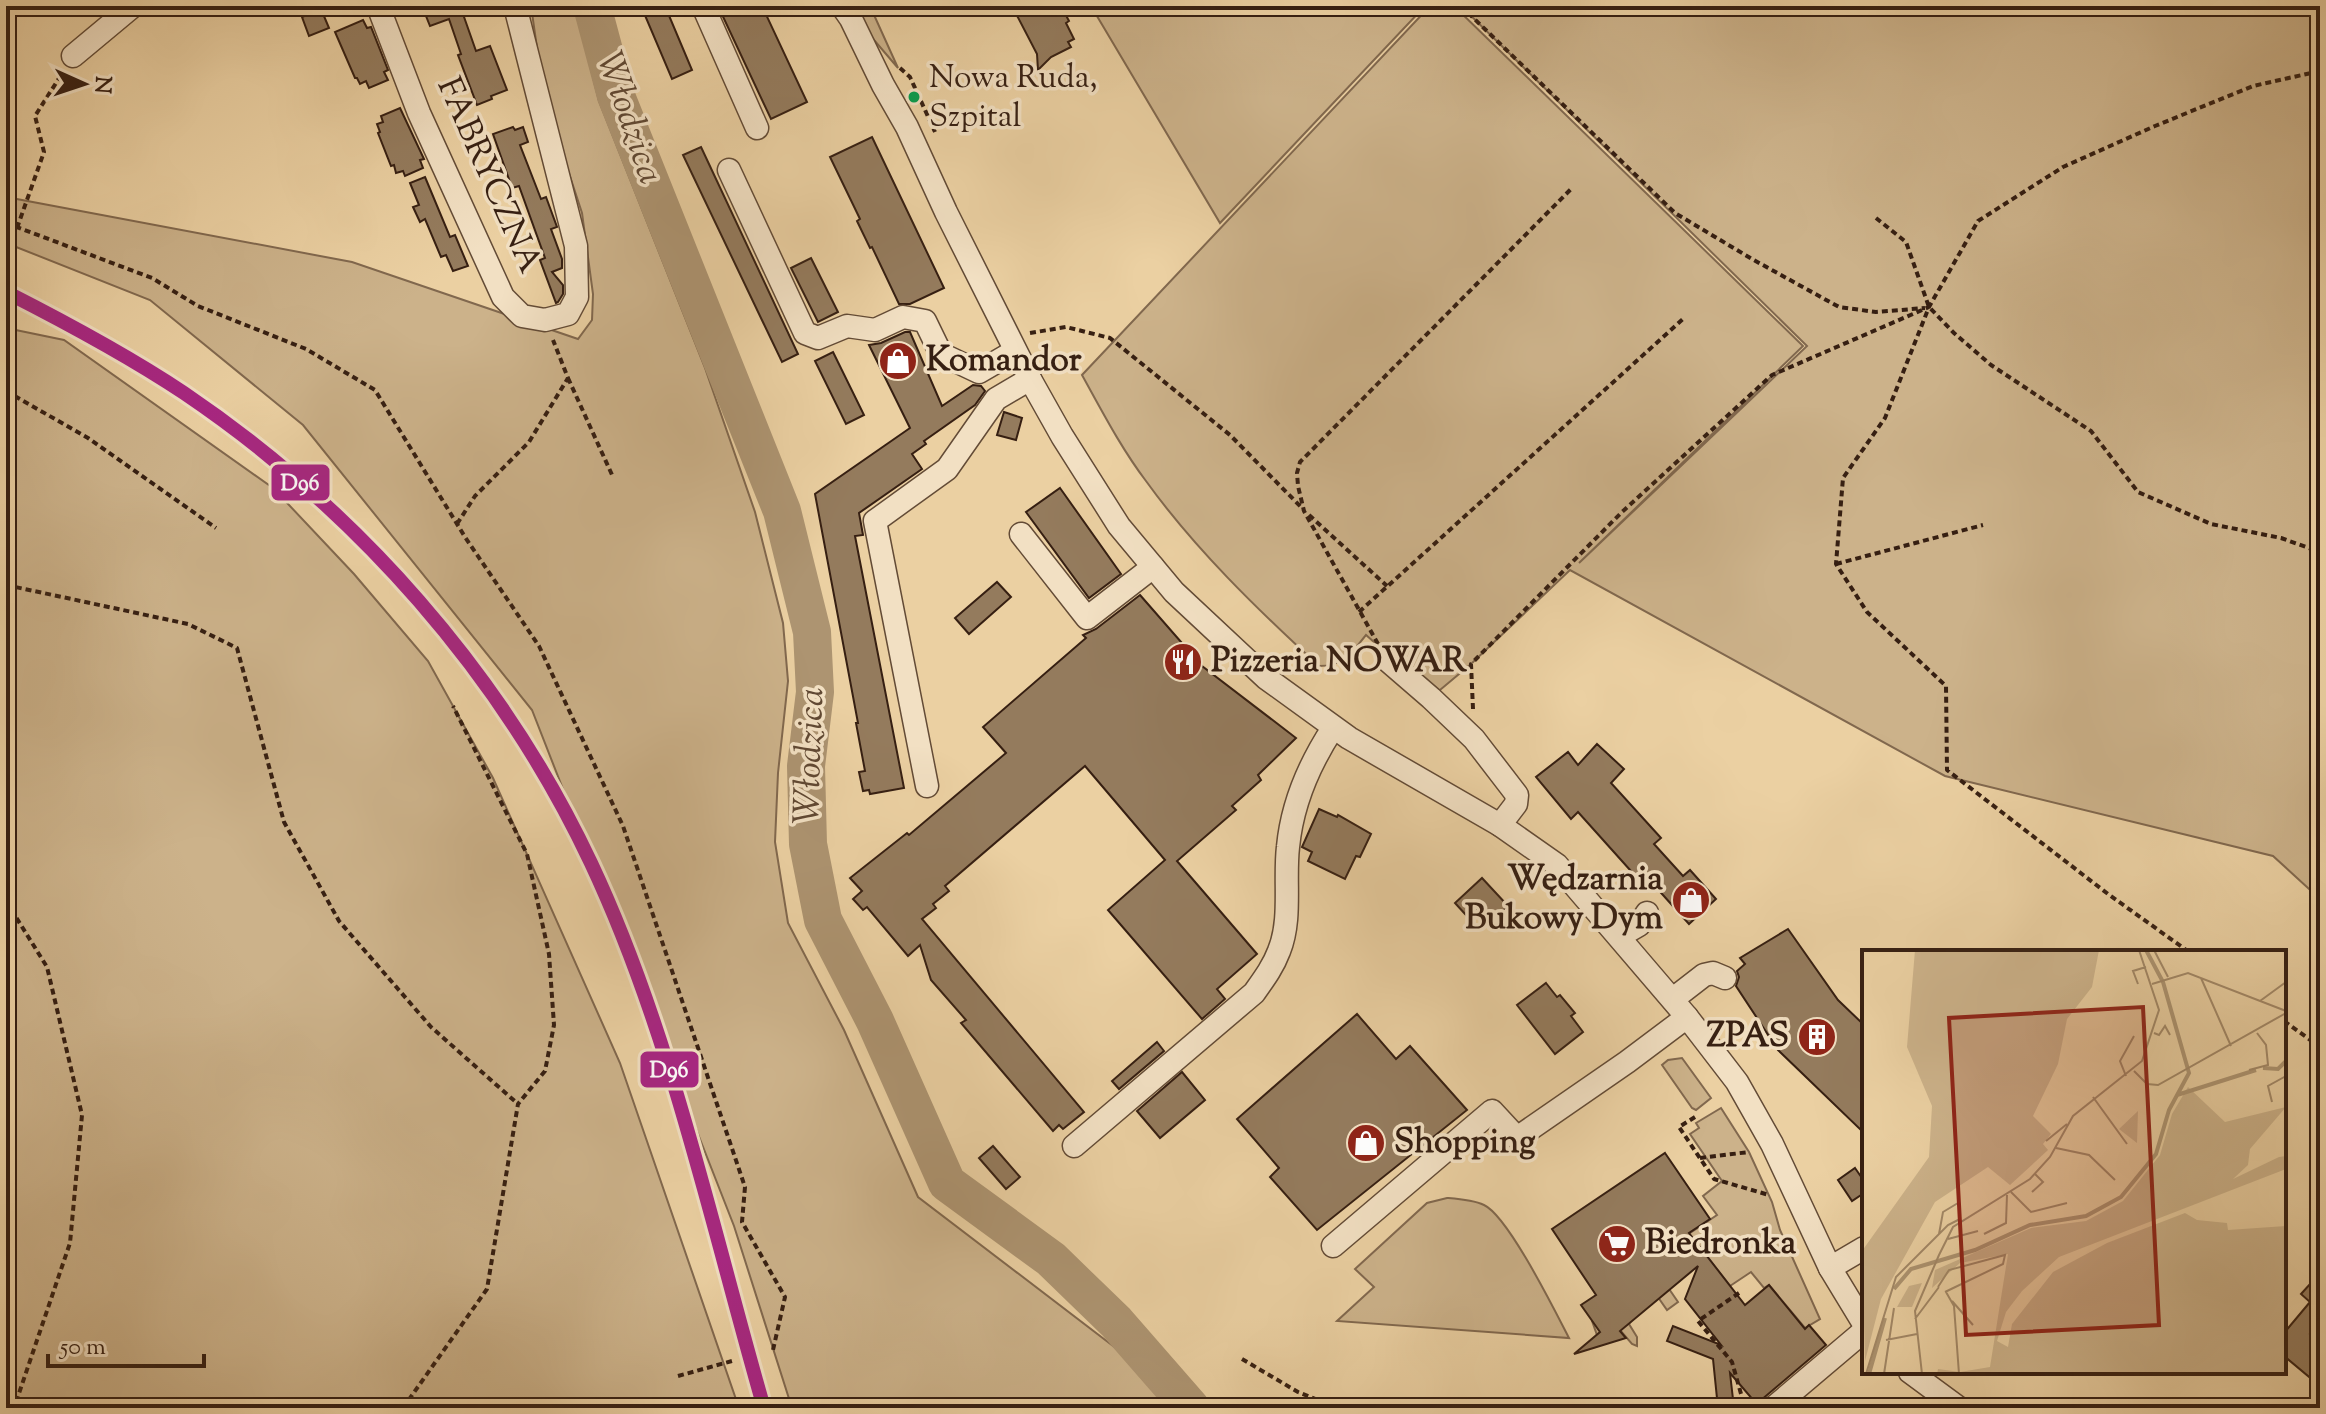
<svg xmlns="http://www.w3.org/2000/svg" width="2326" height="1414" font-family="'Sorts Mill Goudy',serif">
  <style>
    .green { fill: #ccb28a; stroke: #81684e; stroke-width: 2 }
    .lines { fill: none; stroke-linecap: round; stroke-linejoin: round }
    .river { stroke: #ad9471; stroke-width: 38 }
    .building { fill: #947b5d; stroke: #361f12; stroke-width: 2 }
    .minor-casing { stroke: #634b36; stroke-width: 25 }
    .path { stroke: #361f12; stroke-width: 4; stroke-dasharray: 6 4; stroke-linecap: butt }
    .minor { stroke: #f2e0c3; stroke-width: 22 }
    .rail-1-casing { stroke: #f2e0c3; stroke-width: 20 }
    .rail-1 { stroke: #a82682; stroke-width: 14 }
    .bus-dot { fill: #039f4e; stroke: #f2e0c3; stroke-width: 3 }
    .labels { text-anchor: middle; dominant-baseline: central; stroke-width: 7; stroke-linejoin: round; paint-order: stroke }
    .bus-label { font-size: 32px; fill: #361f12; stroke: #f2e0c3; text-anchor: start }
    .street-label { font-size: 34px; fill: #361f12; stroke: #f2e0c3 }
    .poi-label { font-size: 34px; font-weight: bold; fill: #361f12; stroke: #f2e0c3; text-anchor: start }
    .water-label { font-size: 36px; font-style: italic; fill: #604833; stroke: #f2e0c3 }
    .inset-river { fill: none; stroke: #ad9471; stroke-width: 4 }
    .inset-road { fill: none; stroke: #a38968; stroke-width: 2 }
    .view { fill: #8f2418; fill-opacity: 0.15; stroke: #8f2418; stroke-width: 4 }
    .inset-edge { fill: none; stroke: #361f12; stroke-width: 4 }
    .line-badge { stroke: #f2e0c3; stroke-width: 3 }
    .badge-label { font-size: 22px; text-anchor: middle; font-weight: bold; fill: #fff }
  </style>
  <rect width="100%" height="100%" fill="#ebd0a2"/>
  <filter id="stains"><feTurbulence type="fractalNoise" baseFrequency=".0025" numOctaves="4"/><feColorMatrix values="0 0 0 0 .2 0 0 0 0 .09 0 0 0 0 .02 0 0 0 .5 -.17"/></filter>
  <radialGradient id="worn" r=".72"><stop offset=".6" stop-color="#630" stop-opacity="0"/><stop offset="1" stop-color="#630" stop-opacity=".3"/></radialGradient>
  <g class="green">
    <polygon points="531,6 575,6 599,101 705,368 755,512 783,623 788,681 778,773 775,842 788,923 844,1030 918,1197 1117,1349 1170,1408 792,1408 734,1226 532,710 303,425 150,300 6,243 6,197 352,262 578,339 592,320 593,294 582,213 544,97"/>
    <polygon points="856,6 870,6 898,68 862,26"/>
    <polygon points="1091,6 1425,6 1220,223"/>
    <path d="M1430,6H1454L1803,346L1579,563L1807,346L1461,6H2320V899L2273,856L1945,776L1570,570L1471,664L1434,695L1366,635C1351,653 1345,666 1319,666C1257,609 1195,549 1146,481C1121,448 1102,411 1082,375Z"/>
    <polygon points="6,328 64,340 273,488 354,574 428,661 493,778 620,1063 739,1408 6,1408"/>
    <polygon points="1682,1058 1711,1098 1696,1110 1692,1108 1662,1065 1668,1060"/>
    <polygon points="1721,1108 1749,1152 1772,1202 1780,1230 1820,1319 1805,1328 1769,1285 1764,1288 1751,1272 1730,1286 1704,1253 1665,1283 1678,1302 1667,1310 1653,1290 1629,1324 1637,1337 1637,1346 1632,1344 1613,1322 1597,1335 1592,1321 1661,1275 1651,1259 1717,1215 1703,1196 1722,1181 1690,1134 1699,1128 1696,1123"/>
    <path d="M1447,1198C1459,1199 1473,1200 1484,1205C1508,1216 1555,1311 1569,1338L1337,1321L1374,1287L1355,1269L1427,1203Z"/>
  </g>
  <g class="lines">
    <polyline class="river" points="592,6 616,96 782,511 812,632 815,692 806,766 808,844 823,920 875,1021 947,1183 1051,1259 1116,1322 1191,1408"/>
  </g>
  <g class="building">
    <polygon points="422,6 479,6 463,14 476,51 490,46 507,90 491,96 492,99 477,105 458,55 461,54 449,19 430,26"/>
    <polygon points="641,6 665,6 692,70 672,79"/>
    <polygon points="718,6 762,6 807,102 771,119"/>
    <polygon points="1012,6 1061,6 1069,21 1066,23 1074,39 1068,42 1071,47 1051,57 1038,70 1037,54"/>
    <polygon points="321,9 329,28 309,36 302,17"/>
    <polygon points="363,20 367,28 371,27 388,70 384,72 388,80 369,88 366,81 360,84 357,78 355,78 335,32"/>
    <polygon points="400,108 424,159 420,160 423,168 405,176 403,171 396,173 394,165 391,166 378,133 380,132 377,124 383,122 381,116"/>
    <polygon points="513,127 515,130 523,127 528,142 520,145 541,199 546,197 557,227 551,229 562,259 562,268 552,272 563,285 563,294 558,302 556,303 540,260 545,258 519,186 512,188 493,134"/>
    <polygon points="872,137 944,288 910,304 899,304 872,247 870,248 857,221 860,219 830,157"/>
    <polygon points="701,147 798,354 782,362 683,155"/>
    <polygon points="425,177 450,237 455,235 468,266 453,271 446,255 441,257 425,219 420,222 413,207 419,205 410,183"/>
    <polygon points="811,258 838,312 818,322 791,268"/>
    <polygon points="905,332 910,332 942,406 973,385 981,386 985,391 975,405 924,441 926,444 912,454 922,469 859,513 863,535 855,536 904,788 870,794 869,790 863,791 859,772 865,771 856,723 858,723 815,494 910,428 869,345 881,343"/>
    <polygon points="833,352 864,415 846,424 815,361"/>
    <polygon points="1004,412 1022,418 1016,440 997,435"/>
    <polygon points="1060,488 1121,574 1089,598 1026,512"/>
    <polygon points="997,582 1011,597 969,634 955,618"/>
    <polygon points="1140,595 1202,666 1296,738 1258,775 1261,780 1232,806 1236,810 1177,861 1257,954 1217,989 1225,999 1202,1019 1108,910 1165,860 1085,766 945,886 949,891 933,904 936,908 922,919 1084,1112 1063,1129 1059,1125 1053,1131 961,1023 966,1020 931,980 920,945 908,956 867,907 863,910 853,899 862,891 850,878 907,833 909,835 1006,753 983,727 1086,638 1083,635 1096,629"/>
    <polygon points="1597,744 1624,769 1611,783 1661,838 1654,844 1683,876 1690,870 1716,899 1689,924 1654,885 1648,890 1578,812 1571,819 1536,777 1568,752 1578,765"/>
    <polygon points="1319,809 1337,817 1338,815 1371,834 1360,857 1356,856 1345,879 1308,861 1312,852 1302,847"/>
    <polygon points="1482,878 1508,906 1487,926 1472,910 1466,915 1455,903"/>
    <polygon points="1788,929 1838,1000 1864,1025 1864,1133 1778,1050 1736,986 1739,977 1737,971 1745,964 1740,958"/>
    <polygon points="1546,983 1557,997 1560,995 1575,1013 1571,1016 1583,1032 1555,1054 1517,1005"/>
    <polygon points="1357,1014 1396,1059 1410,1046 1467,1110 1317,1230 1270,1177 1279,1168 1237,1119"/>
    <polygon points="1157,1042 1164,1051 1119,1089 1112,1081"/>
    <polygon points="1182,1072 1205,1100 1160,1138 1137,1111"/>
    <polygon points="993,1146 1020,1177 1006,1189 979,1158"/>
    <polygon points="1665,1153 1710,1219 1689,1233 1745,1305 1769,1285 1805,1329 1809,1325 1826,1345 1760,1401 1754,1401 1730,1373 1734,1408 1718,1408 1713,1359 1667,1341 1673,1326 1721,1345 1685,1299 1698,1266 1620,1331 1626,1338 1574,1354 1600,1332 1581,1305 1596,1295 1552,1229"/>
    <polygon points="1855,1168 1864,1181 1864,1193 1852,1201 1838,1180"/>
    <polygon points="2320,1273 2320,1322 2310,1334 2320,1343 2320,1386 2284,1356 2284,1333 2310,1302 2301,1294"/>
  </g>
  <g class="lines">
    <defs>
      <g id="minor">
        <polyline points="378,6 419,113 503,297 522,316 545,320 568,314 577,297 576,246 515,6"/>
        <polyline points="703,6 757,128"/>
        <polyline points="842,6 851,19 883,85 907,127 946,212 1030,379 1062,436 1119,526 1174,592 1266,678 1349,738 1500,825 1557,865 1687,1017 1737,1082 1772,1144 1830,1268 1864,1324"/>
        <polyline points="73,56 133,6"/>
        <polyline points="729,170 805,333 818,338 847,326 875,330 903,317 925,321 941,354 979,372 1015,351"/>
        <polyline points="1021,534 1087,618 1153,567"/>
        <polyline points="1387,660 1431,698 1474,739 1517,795 1516,804 1500,825"/>
        <polyline points="927,786 875,521 947,469 996,399 1030,379"/>
        <polyline points="1620,936 1639,925 1647,913"/>
        <polyline points="1673,999 1704,975 1713,973 1725,978"/>
        <path d="M1074,1146L1254,993C1264,979 1273,967 1279,951C1292,919 1284,881 1288,847C1292,805 1310,763 1333,728"/>
        <polyline points="1333,1246 1492,1111 1517,1138 1627,1062 1687,1017"/>
        <polyline points="1830,1268 1864,1248"/>
        <polyline points="1910,1372 1959,1408"/>
        <polyline points="1773,1408 1864,1331"/>
      </g>
    </defs>
    <use href="#minor" class="minor-casing"/>
    <g class="path">
      <polyline points="1461,6 1675,213 1752,259 1839,307 1876,312 1925,308"/>
      <polyline points="900,68 910,77 935,132"/>
      <polyline points="1876,218 1906,242 1929,307 1954,333 1991,365 2091,431 2138,492 2211,524 2281,538 2320,552"/>
      <polyline points="6,223 152,278 198,306 306,349 375,390 465,537 539,646 623,826 745,1187 742,1222 785,1297 773,1350"/>
      <polyline points="17,228 44,152 35,116 63,72"/>
      <polyline points="1030,333 1066,327 1110,338 1230,435 1303,509"/>
      <polyline points="568,378 613,477"/>
      <polyline points="6,391 88,438 216,528"/>
      <polyline points="1309,515 1387,586"/>
      <polyline points="457,524 475,496 529,442 568,378 553,340"/>
      <polyline points="1836,564 1983,525"/>
      <polyline points="6,585 188,624 237,648 284,822 339,921 431,1027 518,1104"/>
      <polyline points="1359,612 1683,319"/>
      <polyline points="1378,644 1304,511 1298,486 1297,473 1300,462 1573,187"/>
      <polyline points="1473,709 1471,664 1622,512 1772,375 1929,307"/>
      <polyline points="6,901 47,967 82,1115 70,1243 14,1408"/>
      <polyline points="2189,952 2108,894 1947,770 1946,686 1867,612 1836,564 1843,478 1885,418 1929,307 1978,221 2063,167 2155,126 2253,86 2320,71"/>
      <polyline points="2284,1021 2320,1047"/>
      <polyline points="1695,1117 1679,1127 1714,1179 1769,1195"/>
      <polyline points="1700,1158 1749,1152"/>
      <polyline points="1739,1293 1698,1321 1732,1362 1745,1408"/>
      <polyline points="1242,1359 1298,1392 1337,1408"/>
      <polyline points="678,1376 732,1361"/>
      <polyline points="403,1408 487,1289 518,1104 545,1071 554,1025 549,954 527,854 453,706"/>
    </g>
    <use href="#minor" class="minor"/>
    <defs>
      <path id="rail-1" d="M6,292C67,323 127,355 184,393C357,510 502,674 591,863C671,1033 712,1228 764,1408"/>
    </defs>
    <use href="#rail-1" class="rail-1-casing"/>
    <use href="#rail-1" class="rail-1"/>
  </g>
  <defs>
    <symbol id="shop-disc" viewBox="-11 -11 22 22"><circle r="9.5" fill="#8f2418" stroke="#f2e0c3"/><path d="M-5-2.5h2.3a2.7 3.5 0 0 1 5.4 0H5L5.5 6h-11ZM-1.5-2.5h3a1.5 2.3 0 0 0-3 0Z" fill="#fff"/></symbol>
    <symbol id="restaurant-disc" viewBox="-11 -11 22 22"><circle r="9.5" fill="#8f2418" stroke="#f2e0c3"/><path d="M-5-6h1v4h1v-4h1v4h1v-4h1v5L-1.5 .5V6h-2V.5L-5-1ZM5-6V6H3V1.5H1.5Q1.5-4 5-6Z" fill="#fff"/></symbol>
    <symbol id="building-disc" viewBox="-11 -11 22 22"><circle r="9.5" fill="#8f2418" stroke="#f2e0c3"/><path d="M-4-6H4V6H1V3H-1V6H-4ZM-2.5-4.3h1.7v1.8h-1.7ZM.8-4.3h1.7v1.8H.8ZM-2.5-1h1.7V.8h-1.7ZM.8-1h1.7V.8H.8Z" fill="#fff"/></symbol>
    <symbol id="supermarket-disc" viewBox="-11 -11 22 22"><circle r="9.5" fill="#8f2418" stroke="#f2e0c3"/><path d="M-6-5.5h2.5l.6 2H6L4.5 2H-2.5L-4.4-4H-6ZM-1.5 3.2a1.3 1.3 0 1 0 .1 0ZM3 3.2a1.3 1.3 0 1 0 .1 0Z" fill="#fff"/></symbol>
  </defs>
  <g fill-rule="evenodd">
    <use href="#shop-disc" x="876" y="339" width="44" height="44"/>
    <use href="#restaurant-disc" x="1161" y="640" width="44" height="44"/>
    <use href="#shop-disc" x="1669" y="878" width="44" height="44"/>
    <use href="#building-disc" x="1795" y="1015" width="44" height="44"/>
    <use href="#shop-disc" x="1344" y="1121" width="44" height="44"/>
    <use href="#supermarket-disc" x="1595" y="1222" width="44" height="44"/>
  </g>
  <circle class="bus-dot" cx="914" cy="97" r="7"/>
  <g class="labels">
    <g class="bus-label">
      <text x="929" y="79">Nowa Ruda,<tspan x="929" dy="39">Szpital</tspan></text>
    </g>
    <g class="street-label">
      <text transform="translate(488 176) rotate(66)">FABRYCZNA</text>
    </g>
    <g class="poi-label">
      <text x="926" y="361">Komandor</text>
      <text x="1211" y="662">Pizzeria NOWAR</text>
      <text x="1663" y="880" text-anchor="end">Wędzarnia<tspan x="1663" dy="39">Bukowy Dym</tspan></text>
      <text x="1789" y="1037" text-anchor="end">ZPAS</text>
      <text x="1394" y="1143">Shopping</text>
      <text x="1645" y="1244">Biedronka</text>
    </g>
    <g class="water-label">
      <text transform="translate(628 118) rotate(71)">Włodzica</text>
      <text transform="translate(811 756) rotate(-88)">Włodzica</text>
    </g>
  </g>
  <g transform="translate(1862 950)">
    <rect width="424" height="424" fill="#ebd0a2"/>
    <path d="M53,0H237L230,37L205,69L196,114L171,166L189,184L181,194L186,200L148,235L126,217L73,252L19,349L3,411L0,301L67,207L70,156L45,97ZM326,137L363,172L424,157L388,199L386,215L371,229L417,207L424,206V219L197,307L160,341L144,362L135,391L146,397L150,374L191,322L245,293L323,263L335,270L365,273L366,280L424,276V424H75L76,419L98,422L128,417L146,304L98,313L70,338L73,320L169,278L224,271L261,251L298,205L310,164ZM276,161L275,193L257,179ZM60,333L50,357H35L47,336Z" fill="#ccb28a"/>
    <path class="inset-river" d="M401,118L416,119L424,111M315,145L394,120M32,339L49,319L113,300L168,275L224,266L259,247L294,204L307,160L327,123L301,32L284,0M7,424L23,368"/>
    <path class="inset-road" d="M292,0L306,27M339,28L369,96M276,34L271,21L284,17M290,34L326,23L424,61M398,51L424,32M292,83L297,85L303,76L308,85M387,120L406,115L404,95L395,83M272,121L285,134L296,135L424,63M264,126L258,111L272,86M231,147L265,194M410,152L406,136L424,126M184,191L205,174M194,198L227,205L253,230M149,242L169,262L205,253M170,242L181,232L173,224M77,284L81,262L96,253M122,284L144,273L145,245M86,289L116,281M77,305L91,277L168,229L188,207L211,166L280,111L297,60L277,0M76,337L87,320L143,305L141,314L83,342M84,342L92,356L97,424M90,351L111,375M53,369L77,337M24,390L55,384M4,424L34,327L86,275L98,269M22,424L32,358M60,424L53,361L77,305"/>
    <path class="view" d="M281,57L297,375L104,385L87,68Z"/>
    <rect width="424" height="424" class="inset-edge"/>
  </g>
  <g class="line-badge">
    <rect x="270" y="463" width="61" height="39" rx="8" fill="#a82682"/>
    <rect x="639" y="1050" width="61" height="39" rx="8" fill="#a82682"/>
  </g>
  <g class="badge-label">
    <text x="300" y="490">D96</text>
    <text x="669" y="1077">D96</text>
  </g>
  <rect width="2326" height="1414" fill="none" stroke="#ebd0a2" stroke-width="32"/>
  <rect x="8" y="8" width="2310" height="1398" fill="none" stroke="#361f12" stroke-width="4"/>
  <rect x="16" y="16" width="2294" height="1382" fill="none" stroke="#361f12" stroke-width="2"/>
  <g transform="translate(84 84) rotate(93)" stroke="#f2e0c3" stroke-width="6" paint-order="stroke">
  <path d="M0-6L14 30L0 20L-14 30Z" fill="#361f12"/>
  <text y="-12" font-size="22" font-weight="bold" text-anchor="middle" fill="#361f12">N</text>
  </g>
  <path d="M48 1354v12h156v-12" fill="none" stroke="#361f12" stroke-width="4"/>
  <text x="60" y="1354" font-size="24" fill="#361f12" stroke="#f2e0c3" stroke-width="6" paint-order="stroke">50 m</text>
  <rect width="100%" height="100%" filter="url(#stains)"/>
  <rect width="100%" height="100%" fill="url(#worn)"/>
</svg>
